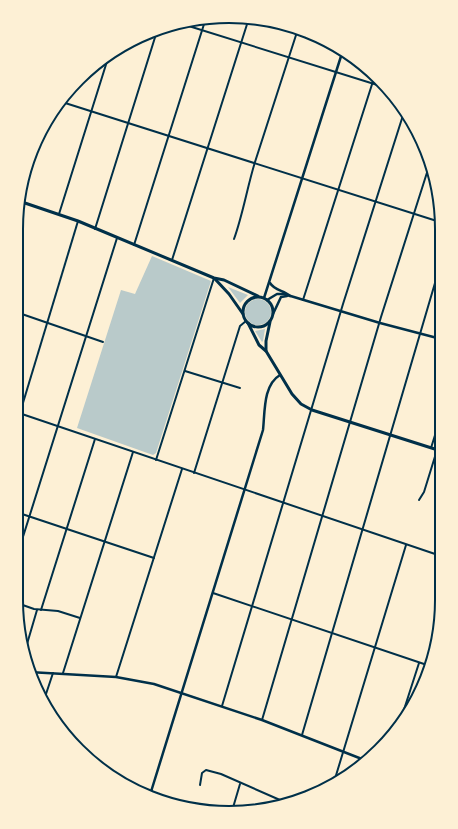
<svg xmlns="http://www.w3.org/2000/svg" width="458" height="829" font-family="'PT Sans',sans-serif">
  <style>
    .green { fill: #b9caca }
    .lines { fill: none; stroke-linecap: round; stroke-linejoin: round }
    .minor { stroke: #003049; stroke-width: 2 }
    .tertiary { stroke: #003049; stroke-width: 2.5 }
    .secondary { stroke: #003049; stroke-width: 2.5 }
    .primary { stroke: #003049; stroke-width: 3 }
    .rim { fill: none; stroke: #003049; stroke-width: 2 }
  </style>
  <rect width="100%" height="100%" fill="#fdf0d5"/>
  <g class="green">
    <polygon points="152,256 211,281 156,453 153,455 77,428 121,290 135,294"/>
    <polygon points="228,287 248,295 240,303"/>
    <circle cx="258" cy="312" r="13"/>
    <polygon points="265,329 263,341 262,342 255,331"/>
  </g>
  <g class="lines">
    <g class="minor">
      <polyline points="179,23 387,88"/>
      <polyline points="62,102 440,222"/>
      <polyline points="59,214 109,55"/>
      <polyline points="16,216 47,120"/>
      <polyline points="95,229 157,31"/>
      <path d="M234,239C243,214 247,188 255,162L297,32"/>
      <polyline points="134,245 205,21"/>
      <polyline points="172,260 249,18"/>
      <polyline points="303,300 375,75"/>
      <polyline points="16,312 103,342"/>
      <polyline points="185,371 240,388"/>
      <polyline points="16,412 441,556"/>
      <polyline points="16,426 78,221"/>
      <polyline points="431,448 441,416"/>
      <polyline points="156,460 214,278"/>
      <polyline points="194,473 240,326 246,321"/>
      <polyline points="419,500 424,492 437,450"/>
      <polyline points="16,512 154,558"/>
      <polyline points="16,559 117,238"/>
      <polyline points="213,593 430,666"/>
      <polyline points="17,603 34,609 58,611 80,618"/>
      <polyline points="41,610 95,439"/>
      <polyline points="27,644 37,610"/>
      <polyline points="63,673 133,452"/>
      <polyline points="116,677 182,469"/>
      <polyline points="44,700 53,673"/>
      <polyline points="222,706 343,304 405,109"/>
      <polyline points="262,720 381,317 431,160"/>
      <polyline points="400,722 419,663"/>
      <polyline points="302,735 440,266"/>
      <polyline points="334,782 406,545"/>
      <polyline points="200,785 202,773 206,770 221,774 280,800 290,802"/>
      <polyline points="232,811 240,784"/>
    </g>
    <g class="tertiary">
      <path d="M270,283C275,291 284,290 290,296"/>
      <polyline points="264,298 343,50"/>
      <polyline points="267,300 277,294 284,294 380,323 441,339"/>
      <polyline points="273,314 281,297 287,296"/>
      <path d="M150,795L263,430C265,412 263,385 280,375"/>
    </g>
    <polyline class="secondary" points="29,672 116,677 154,684 262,720 367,761"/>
    <g class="primary">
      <polyline points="19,201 78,221 214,278 224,280 258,296"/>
      <polyline points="215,279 229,294 243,314"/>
      <circle cx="258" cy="312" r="15"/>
      <polyline points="248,323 259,345 266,351 292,394 301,404 312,410 441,451"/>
      <polyline points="266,351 266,341 270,322"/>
    </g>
  </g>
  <path d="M0 0H458V829H0ZM229 23H229A206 206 0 0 1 435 229V600A206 206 0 0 1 229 806H229A206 206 0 0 1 23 600V229A206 206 0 0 1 229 23Z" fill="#fdf0d5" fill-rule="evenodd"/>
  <path class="rim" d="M229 23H229A206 206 0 0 1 435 229V600A206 206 0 0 1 229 806H229A206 206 0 0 1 23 600V229A206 206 0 0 1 229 23Z"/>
</svg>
